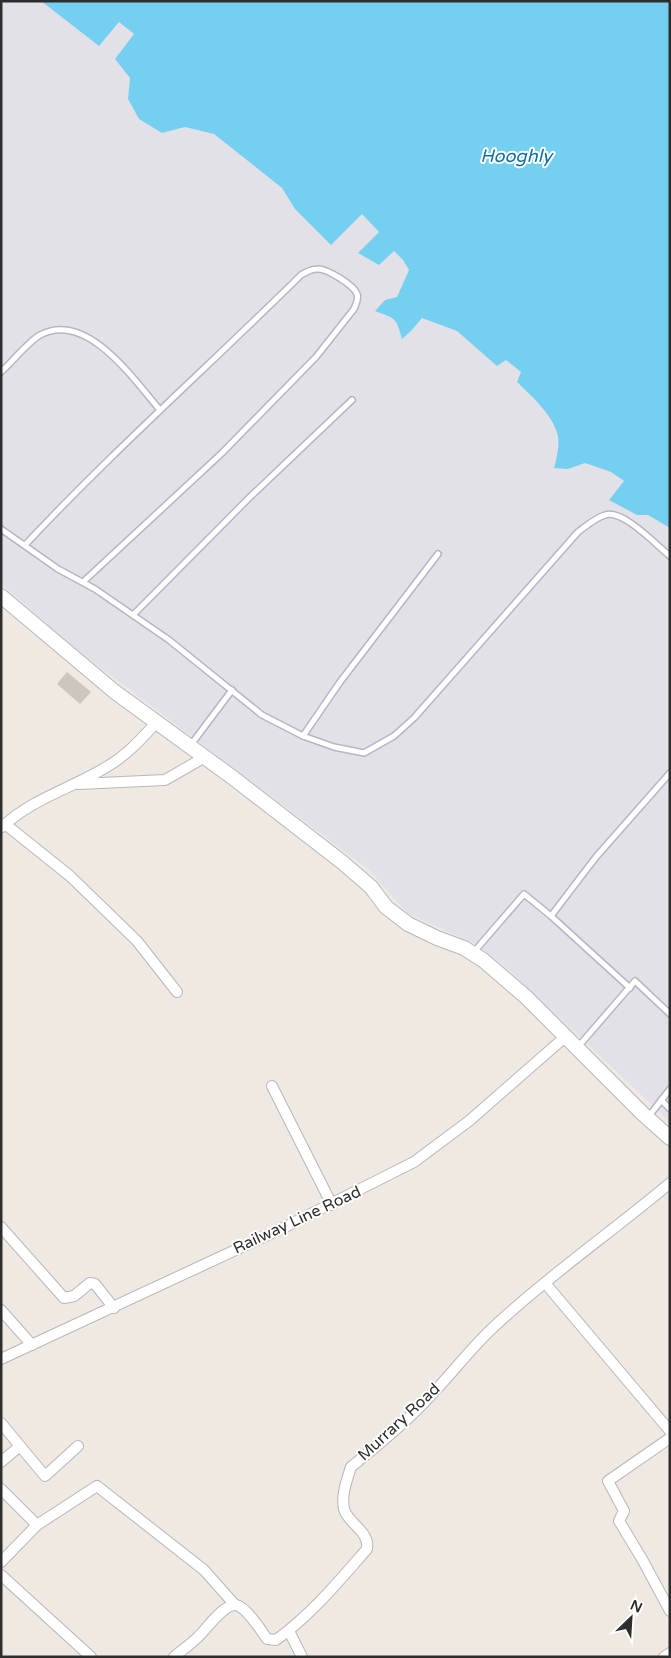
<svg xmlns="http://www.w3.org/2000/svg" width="671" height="1658" font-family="'Varela Round',sans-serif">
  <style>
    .industrial { fill: #e3e1e8 }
    .water { fill: #75cff0 }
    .building { fill: #cbc7bf }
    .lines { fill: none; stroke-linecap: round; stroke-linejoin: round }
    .lane-casing { stroke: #b4b7c1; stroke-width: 8 }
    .street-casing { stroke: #b4b7c1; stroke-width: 12 }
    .secondary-casing { stroke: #b4b7c1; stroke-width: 16 }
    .lane { stroke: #fff; stroke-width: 5 }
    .street { stroke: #fff; stroke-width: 10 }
    .secondary { stroke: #fff; stroke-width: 14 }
    .labels { text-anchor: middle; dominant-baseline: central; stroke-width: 4; stroke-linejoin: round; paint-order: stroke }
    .street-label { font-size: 16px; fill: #2e2e2e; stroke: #fff }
    .water-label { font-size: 18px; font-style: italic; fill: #0d6fa3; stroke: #fff }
  </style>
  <rect width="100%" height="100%" fill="#efe9e1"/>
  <polygon class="industrial" points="1,1 41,1 99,46 119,22 135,35 115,59 130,78 128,99 162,133 185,127 214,134 282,188 295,209 362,214 379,232 359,253 393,251 403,260 409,270 397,297 385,300 375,311 393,318 412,330 422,318 436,323 457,331 497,366 506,360 521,372 517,382 544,409 557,431 558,453 568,469 585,463 611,472 624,481 609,500 637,515 648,515 670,528 670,1122 505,967 477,945 407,913 369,870 77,650 1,584"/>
  <path class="water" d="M41,1H670V528L648,515H637L609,500L624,481L611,472L585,463L568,469L554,468C557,457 561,441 556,430C549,411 531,396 517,382L521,372L506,360L497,366L457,331L422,318L412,330L402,339C396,317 396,319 375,311L385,300L397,297L409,270L403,260L394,251L379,265L358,253L379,232L362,214L331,245L295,209L282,188L214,134L185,127L162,133L139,119L128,99L130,78L115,59L134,34L119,22L99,46Z"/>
  <polygon class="building" points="67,672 91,692 80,704 57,684"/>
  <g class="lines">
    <defs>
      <g id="lane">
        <path d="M1,372C11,363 29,341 40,335C87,310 134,380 160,410"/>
        <path d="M1,529L58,569L95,589L169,640L262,715L303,736L334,747L364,753L394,736L414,718L578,532C586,526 595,518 605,515C623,509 656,545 670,556"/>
        <path d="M25,545C113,451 210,365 301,275C306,272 311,269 317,269C326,268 354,285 357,294C359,299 356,304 354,309L316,357L222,453L83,582"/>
        <polyline points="133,615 250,497 352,400"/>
        <polyline points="303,736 340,682 438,554"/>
        <polyline points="190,746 232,690"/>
        <polyline points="551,916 630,988"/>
        <polyline points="473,953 524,894 551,916 596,857 670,773"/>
        <polyline points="577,1048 635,981 670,1014"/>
        <polyline points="661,1100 670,1109"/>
        <polyline points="649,1116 670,1089"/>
      </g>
      <g id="street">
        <polyline points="79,784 165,780 205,757"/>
        <polyline points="5,824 70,876 137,941 177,992"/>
        <path d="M2,827C33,798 73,788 108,766C127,755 142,738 157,722"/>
        <polyline points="272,1086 332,1205"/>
        <polyline points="1,1227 64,1298 74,1296 90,1283 95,1284 114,1308"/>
        <polyline points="545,1283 670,1431"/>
        <polyline points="1,1310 32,1345"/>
        <polyline points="1,1359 285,1227 414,1162 469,1121 565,1037"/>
        <polyline points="1,1423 20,1446 1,1462"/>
        <polyline points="670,1438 608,1481 624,1511 619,1521 642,1559 670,1611"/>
        <polyline points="20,1446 45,1476 78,1446"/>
        <polyline points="1,1489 37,1525"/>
        <polyline points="1,1562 37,1525 97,1486 204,1570 235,1605"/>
        <polyline points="1,1575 91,1657"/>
        <polyline points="289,1631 302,1657"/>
        <path d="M174,1657C182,1650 191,1644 198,1637C206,1630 223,1604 236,1605C246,1607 261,1630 267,1639L276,1640C311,1615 339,1581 367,1549C370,1531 348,1524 344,1509C341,1496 347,1479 351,1467C379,1444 409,1420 433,1393C455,1370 474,1344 498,1323C552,1273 613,1231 670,1183"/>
        <polyline points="664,1657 670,1653"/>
      </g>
      <polyline id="secondary" points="1,596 115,692 232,777 342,862 371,887 386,907 408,924 437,938 464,948 483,960 526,997 643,1114 670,1138"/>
    </defs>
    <use href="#lane" class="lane-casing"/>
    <use href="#street" class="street-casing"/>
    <use href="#secondary" class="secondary-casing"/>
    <use href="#lane" class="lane"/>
    <use href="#street" class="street"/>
    <use href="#secondary" class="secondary"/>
  </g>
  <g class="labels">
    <g class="street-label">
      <text transform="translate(297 1220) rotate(-25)">Railway Line Road</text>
      <text transform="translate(399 1422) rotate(-43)">Murrary Road</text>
    </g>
    <g class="water-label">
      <text x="516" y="156">Hooghly</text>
    </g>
  </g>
  <rect width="671" height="1658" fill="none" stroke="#2e2e2e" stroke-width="5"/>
  <g transform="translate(631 1618) rotate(25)" stroke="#ffffff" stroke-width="4" paint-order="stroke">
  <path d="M0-4L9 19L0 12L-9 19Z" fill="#2e2e2e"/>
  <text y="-8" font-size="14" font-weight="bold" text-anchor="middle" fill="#2e2e2e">N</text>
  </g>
</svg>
